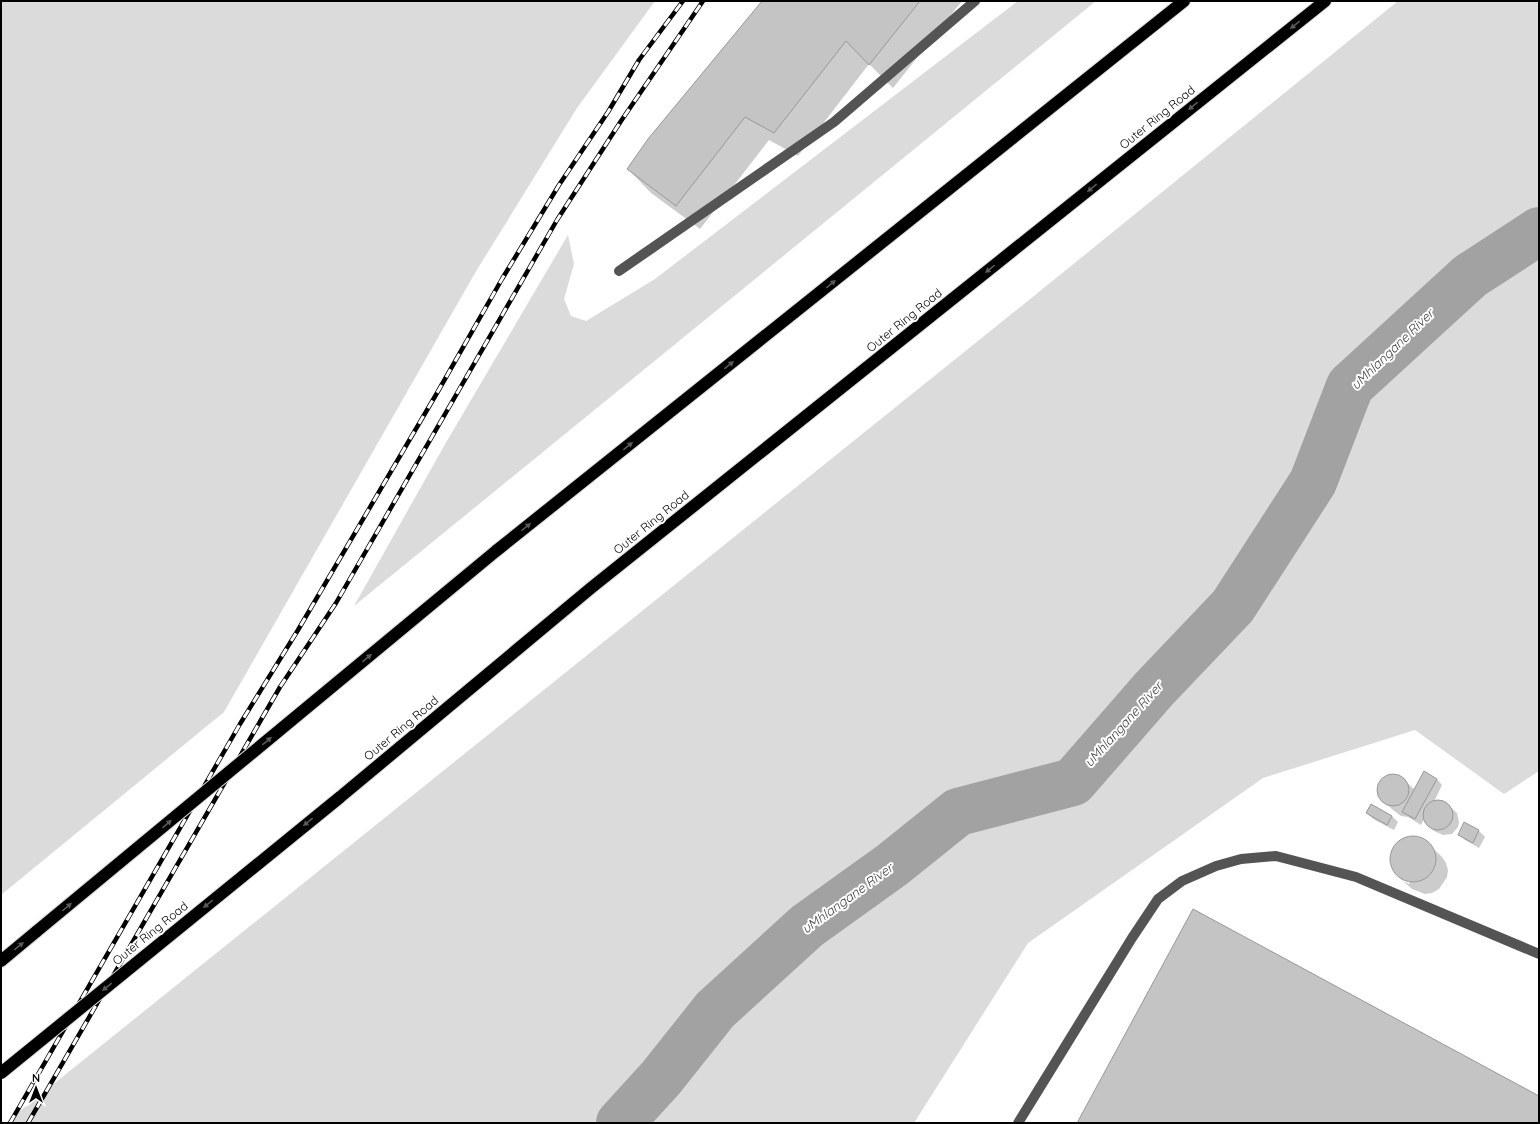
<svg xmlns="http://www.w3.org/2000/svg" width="1540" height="1124" font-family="Quicksand,sans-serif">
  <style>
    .green { fill: #dbdbdb }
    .shadow { fill: #0003 }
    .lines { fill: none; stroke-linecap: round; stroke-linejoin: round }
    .river { stroke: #a2a2a2; stroke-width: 48 }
    .building { fill: #c4c4c4; stroke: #989898 }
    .highway-casing { stroke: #dbdbdb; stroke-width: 14 }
    .minor { stroke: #545454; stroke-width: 10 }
    .highway { stroke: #000; stroke-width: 12 }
    .rail-casing { stroke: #000; stroke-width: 4.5 }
    .rail { stroke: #fff; stroke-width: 3; stroke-dasharray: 9; stroke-linecap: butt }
    .highway-bridge-casing { stroke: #dbdbdb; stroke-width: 14; stroke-linecap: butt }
    .highway-bridge { stroke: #000; stroke-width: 12 }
    .oneway { fill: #595959 }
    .labels { text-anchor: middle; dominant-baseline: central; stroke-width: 4; stroke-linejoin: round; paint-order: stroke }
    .street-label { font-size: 12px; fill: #000; stroke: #fff }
    .water-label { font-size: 13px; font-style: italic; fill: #434343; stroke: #fff }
  </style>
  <rect width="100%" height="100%" fill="#fff"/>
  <g class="green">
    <polygon points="1,1 655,1 577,108 475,273 224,712 1,895"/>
    <polygon points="1018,1 1096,1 354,606 444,446 568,235 574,264 564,299 571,316 586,321 655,279"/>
    <polygon points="1398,1 1539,1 1539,771 1504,794 1415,730 1263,778 1028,943 914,1123 5,1123 1029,300"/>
  </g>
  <g class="shadow">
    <polygon points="764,1 962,1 893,88 869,64 798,156 769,140 700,229 651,193 628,169"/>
    <polygon points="1392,775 1397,775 1405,781 1415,790 1437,779 1442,785 1434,802 1438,800 1443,801 1457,813 1459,822 1458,827 1452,834 1443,835 1434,831 1424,819 1421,825 1408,817 1401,816 1393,810 1380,798 1378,788 1383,779"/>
    <polygon points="1371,805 1392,816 1398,822 1394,830 1373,819 1367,813"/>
    <polygon points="1465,823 1479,831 1485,837 1479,848 1465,840 1459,835"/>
    <polygon points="1410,837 1417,837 1424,840 1442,857 1446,863 1448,870 1447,877 1439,889 1432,893 1425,894 1412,889 1403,881 1409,884 1410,882 1403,878 1403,881 1394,871 1391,864 1391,857 1393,850 1397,844"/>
  </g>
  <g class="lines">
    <polyline class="river" points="620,1123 661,1078 715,1010 807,926 892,865 958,812 1073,782 1154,689 1233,606 1313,482 1350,386 1470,276 1539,231"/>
  </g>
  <g class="building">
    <polygon points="762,1 920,1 869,65 846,41 774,133 745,117 676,206 627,169 648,139"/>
    <polygon points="1424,771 1437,779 1415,819 1402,812"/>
    <circle cx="1393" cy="790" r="16"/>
    <circle cx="1438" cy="815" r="15"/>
    <polygon points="1371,804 1392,816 1387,825 1366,813"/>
    <polygon points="1464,822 1479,830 1473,843 1458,835"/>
    <circle cx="1413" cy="859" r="23"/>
    <polygon points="1193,909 1539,1096 1539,1123 1077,1123"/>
  </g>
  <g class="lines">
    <defs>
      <g id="highway">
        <polyline points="496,551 1184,1"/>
        <polyline points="339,798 591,588 1325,1"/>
        <polyline points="1,961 37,931"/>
      </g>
    </defs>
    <use href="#highway" class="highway-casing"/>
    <g class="minor">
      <polyline points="619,271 834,122 975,1"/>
      <polyline points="1018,1123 1132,938 1158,899 1182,881 1216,866 1241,859 1276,856 1356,877 1539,954"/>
    </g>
    <use href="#highway" class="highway"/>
    <defs>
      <g id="rail">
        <polyline points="10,1123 240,724 298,630 437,393 502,279 559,185 608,112 639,60 683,1"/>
        <polyline points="28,1123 280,687 336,603 557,220 621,121 703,1"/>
      </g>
    </defs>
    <use href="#rail" class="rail-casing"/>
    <use href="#rail" class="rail"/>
    <defs>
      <g id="highway-bridge">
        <polyline points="37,931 496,551"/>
        <polyline points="1,1073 339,798"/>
      </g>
    </defs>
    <use href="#highway-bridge" class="highway-bridge-casing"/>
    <use href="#highway-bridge" class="highway-bridge"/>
  </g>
  <defs><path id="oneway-solid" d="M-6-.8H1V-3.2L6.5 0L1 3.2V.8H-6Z"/></defs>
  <g class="oneway">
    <use href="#oneway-solid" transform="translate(1295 25) rotate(141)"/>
    <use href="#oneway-solid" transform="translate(1193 106) rotate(141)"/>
    <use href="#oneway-solid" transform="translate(1092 188) rotate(141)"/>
    <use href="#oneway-solid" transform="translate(990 269) rotate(141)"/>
    <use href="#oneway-solid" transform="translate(831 284) rotate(-39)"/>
    <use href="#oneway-solid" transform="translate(729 365) rotate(-39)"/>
    <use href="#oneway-solid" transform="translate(628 446) rotate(-39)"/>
    <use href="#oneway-solid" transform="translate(526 527) rotate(-39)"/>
    <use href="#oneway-solid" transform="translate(367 658) rotate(-40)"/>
    <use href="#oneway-solid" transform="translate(267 741) rotate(-40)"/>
    <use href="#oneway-solid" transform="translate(308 822) rotate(141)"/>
    <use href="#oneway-solid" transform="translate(167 824) rotate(-40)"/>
    <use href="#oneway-solid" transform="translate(208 904) rotate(141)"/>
    <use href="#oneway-solid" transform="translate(67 907) rotate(-40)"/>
    <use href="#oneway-solid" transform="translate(19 946) rotate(-39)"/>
    <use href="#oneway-solid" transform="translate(107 987) rotate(141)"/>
  </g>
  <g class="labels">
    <g class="street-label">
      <text transform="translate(1157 117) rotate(-39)">Outer Ring Road</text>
      <text transform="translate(904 320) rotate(-39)">Outer Ring Road</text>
      <text transform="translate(651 522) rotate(-39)">Outer Ring Road</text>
      <text transform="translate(401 728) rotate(-40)">Outer Ring Road</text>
      <text transform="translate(150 933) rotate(-39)">Outer Ring Road</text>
    </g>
    <g class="water-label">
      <text transform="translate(1392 349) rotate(-44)">uMhlangane River</text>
      <text transform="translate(1123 724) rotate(-48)">uMhlangane River</text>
      <text transform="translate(847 898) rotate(-36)">uMhlangane River</text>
    </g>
  </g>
  <rect width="1540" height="1124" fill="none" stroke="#000000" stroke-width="4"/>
  <g transform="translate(36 1088)" stroke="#ffffff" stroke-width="3" paint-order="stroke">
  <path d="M0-3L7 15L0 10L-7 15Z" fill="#000000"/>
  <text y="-6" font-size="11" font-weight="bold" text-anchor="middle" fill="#000000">N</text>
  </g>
</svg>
